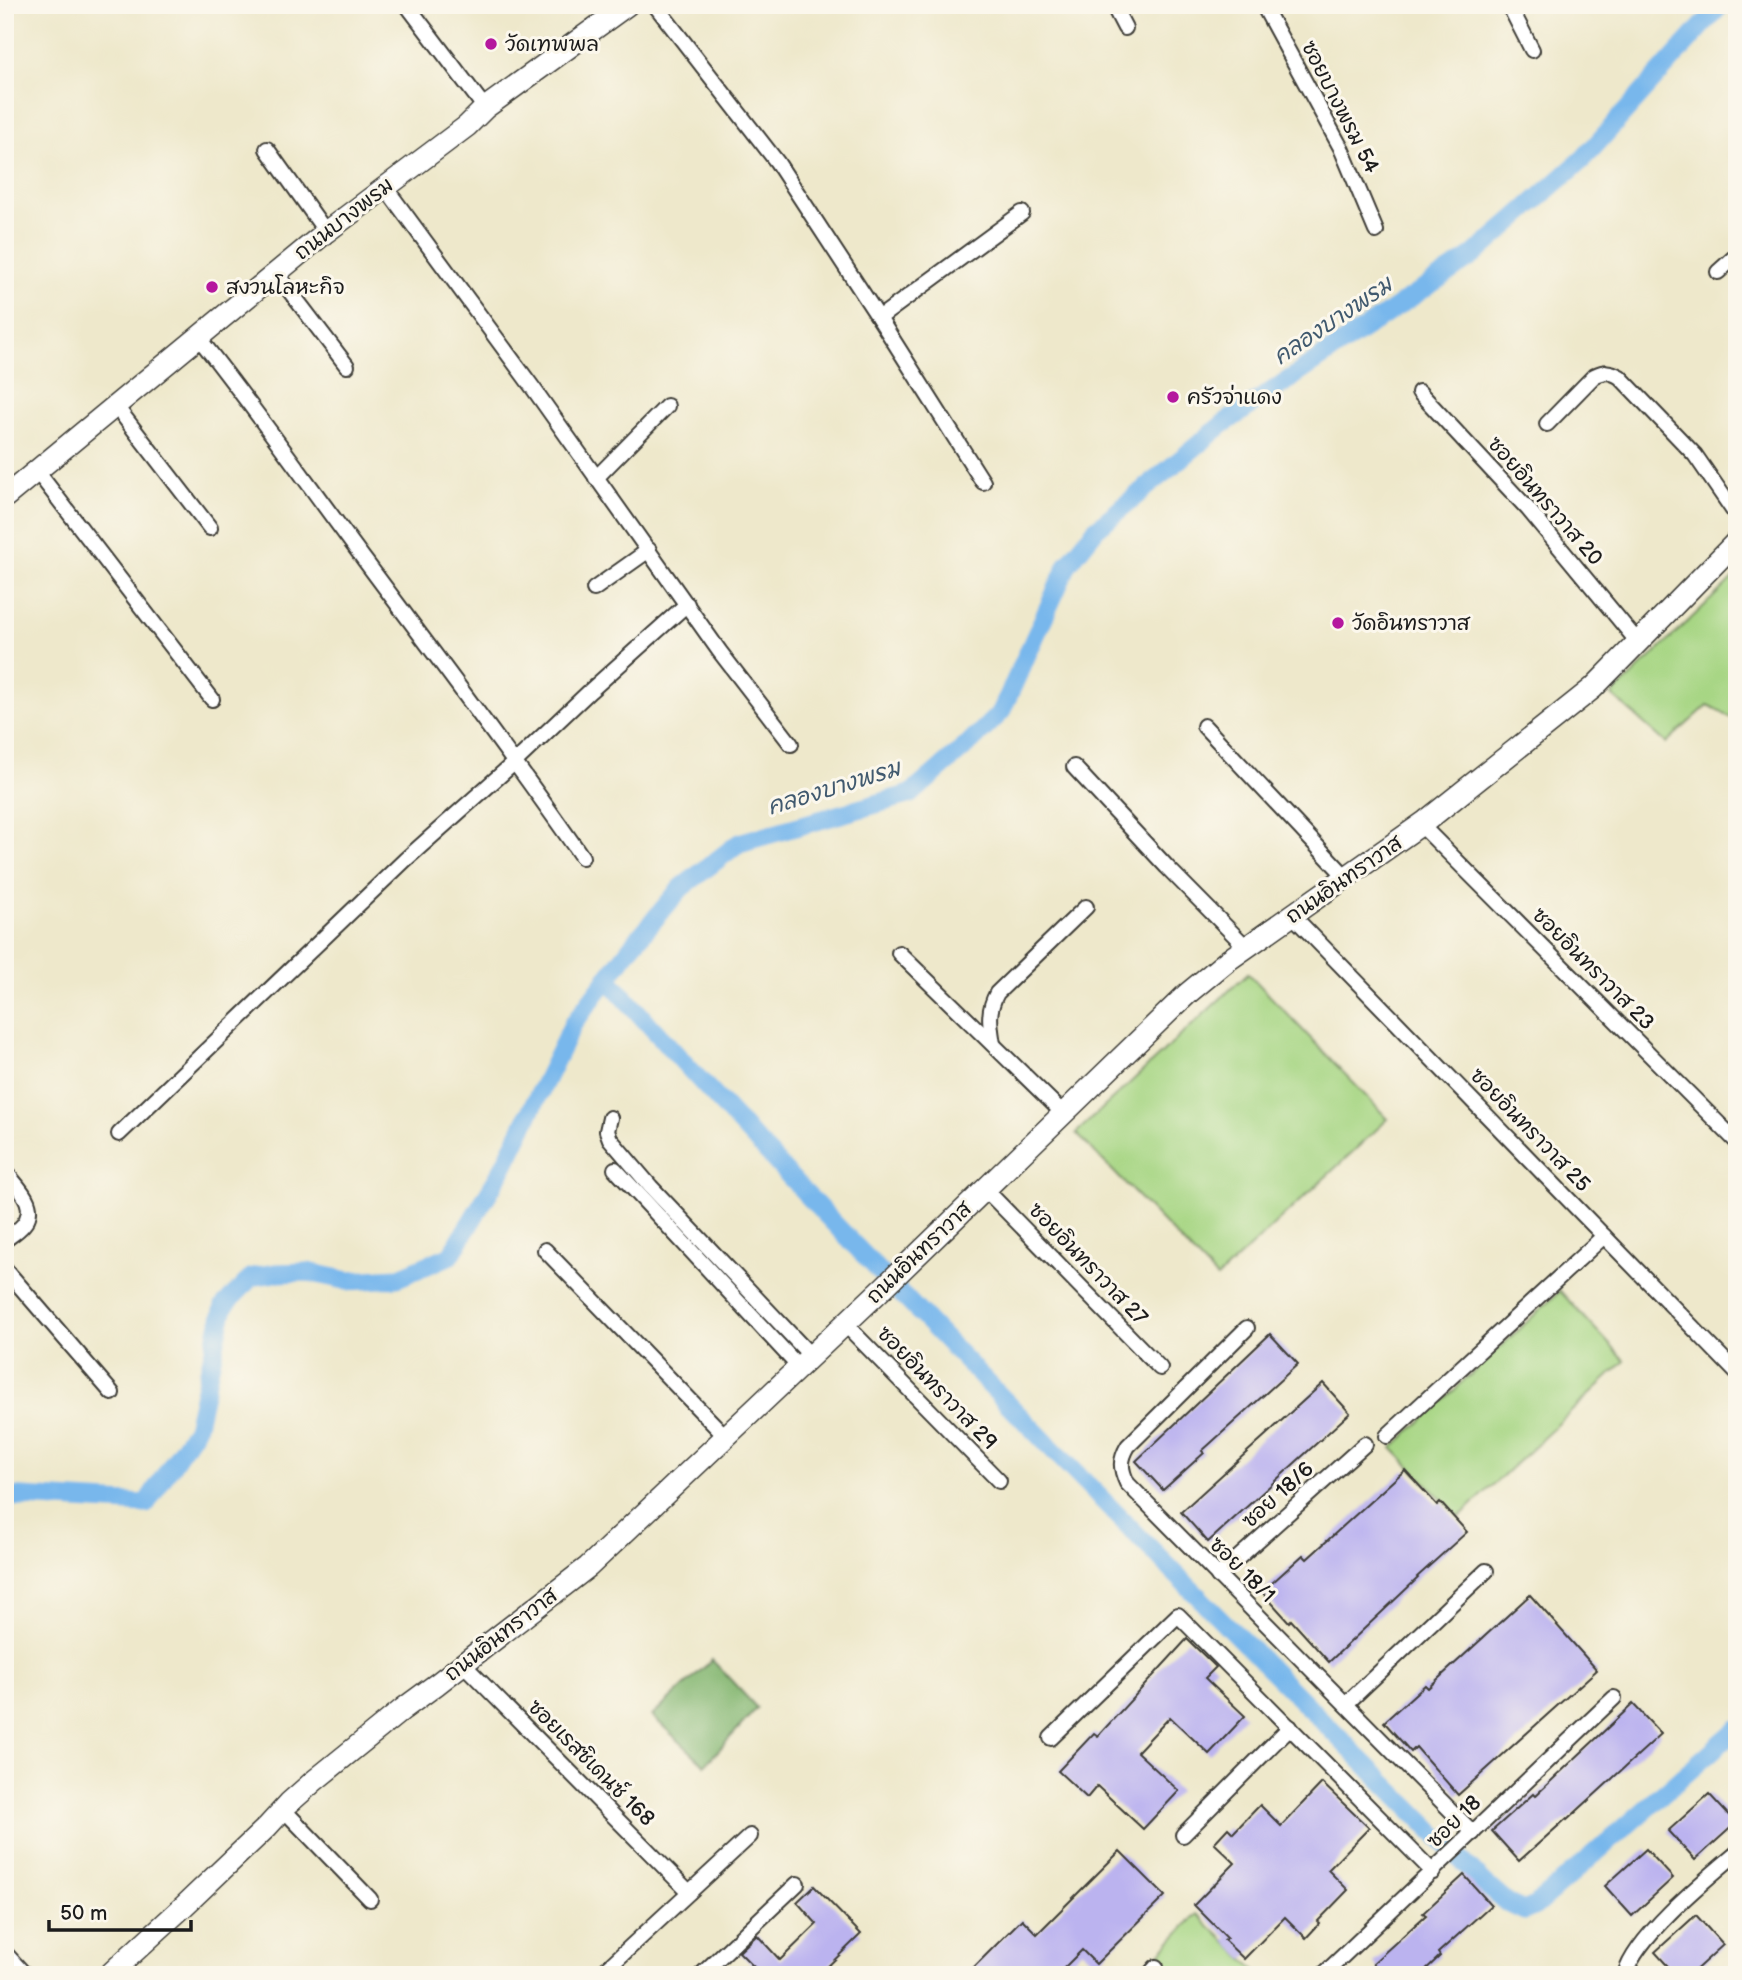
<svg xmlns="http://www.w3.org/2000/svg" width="1742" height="1980" font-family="'Balsamiq Sans','Playpen Sans Thai',sans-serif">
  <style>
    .green { fill: #a7d684; stroke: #627950; stroke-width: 2 }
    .forest { fill: #85b772; stroke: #506a47; stroke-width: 2 }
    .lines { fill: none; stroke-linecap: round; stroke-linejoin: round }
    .canal { stroke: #78b7ec; stroke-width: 19 }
    .building { fill: #bbb3ef }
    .street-casing { stroke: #3c3b36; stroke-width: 18 }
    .secondary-casing { stroke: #3c3b36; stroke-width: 24 }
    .street { stroke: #fff; stroke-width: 14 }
    .secondary { stroke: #fff; stroke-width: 21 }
    .poi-dot { fill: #b5179e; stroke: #fbf7ec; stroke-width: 2.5 }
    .labels { text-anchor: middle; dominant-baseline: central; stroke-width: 6; stroke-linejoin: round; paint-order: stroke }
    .poi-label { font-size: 21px; fill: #1c1c1c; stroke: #fbf7ec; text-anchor: start }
    .street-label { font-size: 21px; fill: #1c1c1c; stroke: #fbf7ec }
    .water-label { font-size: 23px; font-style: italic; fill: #415a6f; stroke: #fbf7ec }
  </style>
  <rect width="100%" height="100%" fill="#fbf7ec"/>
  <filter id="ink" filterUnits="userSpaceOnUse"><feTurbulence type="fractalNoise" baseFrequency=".0143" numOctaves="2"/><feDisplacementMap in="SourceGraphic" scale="14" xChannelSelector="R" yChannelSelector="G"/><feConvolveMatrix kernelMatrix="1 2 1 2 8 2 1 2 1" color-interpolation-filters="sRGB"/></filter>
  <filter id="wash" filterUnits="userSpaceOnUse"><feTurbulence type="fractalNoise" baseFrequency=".00686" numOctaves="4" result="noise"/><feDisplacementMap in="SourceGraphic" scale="28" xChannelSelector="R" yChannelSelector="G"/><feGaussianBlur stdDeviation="1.57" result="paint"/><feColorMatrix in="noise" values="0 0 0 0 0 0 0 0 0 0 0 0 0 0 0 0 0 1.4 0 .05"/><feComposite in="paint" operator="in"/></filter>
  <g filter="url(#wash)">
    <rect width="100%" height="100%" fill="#eee8cb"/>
    <g class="green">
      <polygon points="1737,574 1737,721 1708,705 1666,743 1612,695"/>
      <polygon points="1248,973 1388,1119 1217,1278 1076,1133"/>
      <polygon points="1560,1291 1625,1361 1459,1517 1392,1448"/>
      <polygon points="1197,1914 1261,1975 1161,1975 1164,1971 1155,1958"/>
    </g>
    <polygon class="forest" points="712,1660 757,1708 705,1765 652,1716"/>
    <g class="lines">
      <g class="canal">
        <path d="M607,978C888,1291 1188,1586 1485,1884L1507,1903L1524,1911L1535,1906L1737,1729"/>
        <polyline points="5,1496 146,1504 196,1428 224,1306 252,1277 275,1273 308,1272 349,1281 397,1278 451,1255 501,1172 573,1024 631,947 681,888 739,843 911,794 973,740 1001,712 1068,564 1096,529 1223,424 1474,255 1583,159 1721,5"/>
      </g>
    </g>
    <g id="blocks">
      <g class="building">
        <polygon points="1270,1334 1298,1364 1202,1451 1204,1453 1163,1490 1136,1461"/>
        <polygon points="1323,1383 1350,1413 1208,1542 1181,1512"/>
        <polygon points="1405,1470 1437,1505 1440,1502 1467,1532 1417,1577 1418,1578 1329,1662 1291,1620 1289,1622 1262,1592 1303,1555 1307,1559"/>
        <polygon points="1530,1595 1597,1670 1458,1795 1416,1747 1411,1752 1384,1722 1425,1685 1428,1688"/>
        <polygon points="1187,1639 1216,1667 1205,1678 1245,1716 1209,1754 1170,1717 1137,1752 1179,1791 1143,1829 1097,1786 1087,1798 1058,1771 1094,1733 1098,1736"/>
        <polygon points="1633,1704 1661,1734 1567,1820 1566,1819 1519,1861 1492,1831 1533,1794 1535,1796"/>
        <polygon points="1322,1783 1369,1828 1328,1870 1348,1890 1318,1921 1320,1923 1306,1938 1285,1917 1244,1959 1224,1940 1227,1938 1194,1905 1235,1863 1214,1843 1228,1828 1233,1833 1260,1805 1281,1826"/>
        <polygon points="1709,1794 1736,1823 1695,1860 1668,1831"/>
        <polygon points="1646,1849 1673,1878 1632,1916 1605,1886"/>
        <polygon points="1120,1851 1165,1896 1096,1964 1082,1950 1057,1975 966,1975 1022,1919 1037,1934"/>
        <polygon points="1464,1875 1491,1905 1438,1953 1440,1956 1420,1975 1383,1975 1373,1963 1426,1915 1423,1913"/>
        <polygon points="814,1886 861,1934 819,1975 762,1975 739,1952 757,1935 780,1960 817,1924 797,1902"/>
        <polygon points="1696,1915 1723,1945 1690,1975 1676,1975 1655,1952"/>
      </g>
    </g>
  </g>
  <g filter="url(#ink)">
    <use href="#blocks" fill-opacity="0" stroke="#3c3b36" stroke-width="2"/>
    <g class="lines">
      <defs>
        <g id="street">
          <polyline points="407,5 485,108"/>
          <polyline points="655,5 777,162 879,318 983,482"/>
          <polyline points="1113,5 1125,28"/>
          <polyline points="1263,5 1341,148 1376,231"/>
          <polyline points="1509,5 1532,50"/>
          <polyline points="267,149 326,232"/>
          <polyline points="385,187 533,388 720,652 791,744"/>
          <polyline points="1718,272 1737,255"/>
          <polyline points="276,273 347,366"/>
          <polyline points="879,318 1022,213"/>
          <path d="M198,337C256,410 310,487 366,562C439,660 513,757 582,857"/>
          <polyline points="1419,392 1528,509 1637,641"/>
          <polyline points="115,405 210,528"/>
          <path d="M1547,424L1594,376C1605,371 1610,371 1620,377L1695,455L1737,516"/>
          <polyline points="36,470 212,699"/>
          <polyline points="596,478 667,406"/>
          <polyline points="594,589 649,550"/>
          <polyline points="1204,726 1347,878"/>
          <polyline points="1074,767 1167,867 1247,948"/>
          <polyline points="1421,825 1737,1142"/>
          <polyline points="1293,916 1737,1373"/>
          <polyline points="899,953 1063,1113"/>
          <path d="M993,1044C990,1025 987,1011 997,993L1086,907"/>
          <polyline points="610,1118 607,1131 610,1139 651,1187 811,1356"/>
          <polyline points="119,1134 405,860 515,762 590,691 687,604"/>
          <polyline points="615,1169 799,1367"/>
          <path d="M5,1171C17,1187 40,1205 23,1225C18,1231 11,1235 5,1240"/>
          <polyline points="985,1189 1160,1368"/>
          <polyline points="545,1250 726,1437"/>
          <polyline points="5,1269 112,1393"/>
          <polyline points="845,1324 999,1481"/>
          <path d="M1247,1328L1128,1446C1120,1460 1120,1468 1127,1483L1473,1833"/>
          <polyline points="1387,1436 1604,1236"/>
          <polyline points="1218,1576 1365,1444"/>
          <polyline points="463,1664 689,1892"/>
          <polyline points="1346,1704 1486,1571"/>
          <polyline points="1051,1738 1178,1615 1433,1872"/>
          <polyline points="283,1809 370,1899"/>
          <polyline points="1183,1835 1290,1727"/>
          <polyline points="5,1953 25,1975"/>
          <polyline points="600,1975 750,1836"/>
          <polyline points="701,1975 797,1884"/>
          <polyline points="1149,1975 1156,1967"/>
          <polyline points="1323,1975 1614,1698"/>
          <path d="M1625,1975C1635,1937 1706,1879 1737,1853"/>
        </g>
        <g id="secondary">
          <polyline points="5,497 326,232 467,126 485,108 627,5"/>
          <polyline points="109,1975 184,1906 267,1827 289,1803 314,1781 403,1709 437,1684 588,1567 883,1288 1187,994 1227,961 1426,821 1593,688 1737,541"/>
        </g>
      </defs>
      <use href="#street" class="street-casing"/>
      <use href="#secondary" class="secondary-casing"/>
      <use href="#street" class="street"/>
      <use href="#secondary" class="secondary"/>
    </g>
  </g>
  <g class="poi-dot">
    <circle cx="491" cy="44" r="7"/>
    <circle cx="212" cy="287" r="7"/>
    <circle cx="1173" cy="397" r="7"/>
    <circle cx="1338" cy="623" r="7"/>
  </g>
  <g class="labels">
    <g class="poi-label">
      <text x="505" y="44">วัดเทพพล</text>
      <text x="226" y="287">สงวนโลหะกิจ</text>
      <text x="1187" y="397">ครัวจ่าแดง</text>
      <text x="1352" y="623">วัดอินทราวาส</text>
    </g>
    <g class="street-label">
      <text transform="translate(1340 107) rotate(63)">ซอยบางพรม 54</text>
      <text transform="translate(344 219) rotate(-38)">ถนนบางพรม</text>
      <text transform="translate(1545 501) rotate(49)">ซอยอินทราวาส 20</text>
      <text transform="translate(1344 880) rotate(-35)">ถนนอินทราวาส</text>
      <text transform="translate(1593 969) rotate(45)">ซอยอินทราวาส 23</text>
      <text transform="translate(1530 1130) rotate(46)">ซอยอินทราวาส 25</text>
      <text transform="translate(919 1253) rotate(-44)">ถนนอินทราวาส</text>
      <text transform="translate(1088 1264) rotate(46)">ซอยอินทราวาส 27</text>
      <text transform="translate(937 1388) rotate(46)">ซอยอินทราวาส 29</text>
      <text transform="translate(1278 1495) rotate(-42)">ซอย 18/6</text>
      <text transform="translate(1242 1570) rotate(45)">ซอย 18/1</text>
      <text transform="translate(501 1635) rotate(-38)">ถนนอินทราวาส</text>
      <text transform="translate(591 1763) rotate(45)">ซอยเรสซิเดนซ์ 168</text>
      <text transform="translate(1454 1822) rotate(-44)">ซอย 18</text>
    </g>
    <g class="water-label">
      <text transform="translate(1333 321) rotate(-34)">คลองบางพรม</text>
      <text transform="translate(834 788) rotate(-17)">คลองบางพรม</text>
    </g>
  </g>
  <rect width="1742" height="1980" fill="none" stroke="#fbf7ec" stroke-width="28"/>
  <path d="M49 1920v10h142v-10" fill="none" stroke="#1c1c1c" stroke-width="3.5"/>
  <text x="60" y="1920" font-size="21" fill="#1c1c1c" stroke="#fbf7ec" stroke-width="5" paint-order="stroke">50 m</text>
</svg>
